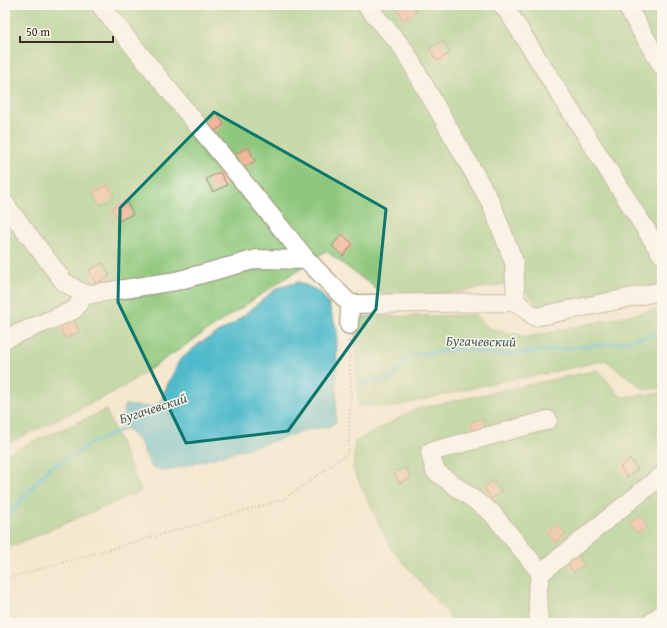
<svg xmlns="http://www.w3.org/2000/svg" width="667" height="628" font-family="'Gentium Book Plus',serif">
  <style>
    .green { fill: #8fc77b; stroke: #65784c }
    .water { fill: #4db9ca; stroke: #447274 }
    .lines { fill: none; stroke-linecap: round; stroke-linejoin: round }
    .stream { stroke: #4db9ca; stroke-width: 3.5 }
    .building { fill: #f0ab8e }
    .minor-casing { stroke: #988976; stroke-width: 20 }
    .path { stroke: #988976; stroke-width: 2; stroke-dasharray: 1 3; stroke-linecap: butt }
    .minor { stroke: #fff; stroke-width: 18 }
    .marked { fill: none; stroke: #0f766e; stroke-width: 3; stroke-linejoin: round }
    .labels { text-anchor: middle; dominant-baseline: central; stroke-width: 3; stroke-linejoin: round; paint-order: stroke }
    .water-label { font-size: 14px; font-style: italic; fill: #415c5a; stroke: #fbf7ec }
  </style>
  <rect width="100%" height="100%" fill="#fbf7ec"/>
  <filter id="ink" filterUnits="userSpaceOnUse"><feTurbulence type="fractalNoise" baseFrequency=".025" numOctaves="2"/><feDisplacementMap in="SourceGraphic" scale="8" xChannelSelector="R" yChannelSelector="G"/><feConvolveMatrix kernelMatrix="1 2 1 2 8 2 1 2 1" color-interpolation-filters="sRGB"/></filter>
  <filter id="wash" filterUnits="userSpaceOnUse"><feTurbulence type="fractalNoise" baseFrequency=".012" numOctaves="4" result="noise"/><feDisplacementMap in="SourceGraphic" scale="16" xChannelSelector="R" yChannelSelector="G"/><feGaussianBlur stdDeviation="0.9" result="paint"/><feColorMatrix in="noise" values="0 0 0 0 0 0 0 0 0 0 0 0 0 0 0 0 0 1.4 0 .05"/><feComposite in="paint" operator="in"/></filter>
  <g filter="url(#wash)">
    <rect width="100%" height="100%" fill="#f4e8cf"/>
    <g class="green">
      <polygon points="5,5 662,5 662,285 540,308 518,282 443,294 386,296 326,251 120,389 5,445"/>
      <polygon points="662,308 662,388 645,390 605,360 539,375 502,381 392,407 359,406 357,384 355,317 475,315 489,328 528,337"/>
      <polygon points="598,370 621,397 662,393 662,623 456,623 391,548 353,469 355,442 416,409"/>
      <polygon points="106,410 141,491 5,549 5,454"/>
    </g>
    <polygon class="water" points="299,282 320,292 329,305 337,331 336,422 328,427 307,430 284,438 167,471 151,467 140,442 123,425 124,405 157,407 179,361 200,343 233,324 277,288"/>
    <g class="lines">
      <g class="stream">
        <polyline points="357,384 393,378 412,355 460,349 503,355 616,343 662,333"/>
        <polyline points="5,516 13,510 49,468 74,455 93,442 130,426"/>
      </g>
    </g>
    <g id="blocks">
      <g class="building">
        <polygon points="399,5 413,5 417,12 403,20 396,7"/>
        <polygon points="443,40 450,53 437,61 429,48"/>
        <polygon points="217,112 224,125 211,133 203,120"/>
        <polygon points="248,147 255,161 242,168 234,155"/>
        <polygon points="220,172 227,185 213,192 206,179"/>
        <polygon points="107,185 114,198 100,206 93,193"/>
        <polygon points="126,200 133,214 119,221 112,208"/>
        <polygon points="342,234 353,244 343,256 332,246"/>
        <polygon points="103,263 110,276 96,284 89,270"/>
        <polygon points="74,318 79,332 65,338 59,325"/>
        <polygon points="482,418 487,430 475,435 470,423"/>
        <polygon points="630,459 638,469 627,477 620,467"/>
        <polygon points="406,467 411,478 399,483 394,472"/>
        <polygon points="494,480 502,491 492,499 484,488"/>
        <polygon points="641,516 647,527 636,533 629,523"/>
        <polygon points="558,524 566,534 555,542 548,532"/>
        <polygon points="578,554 585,565 573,572 567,561"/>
      </g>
    </g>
  </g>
  <g filter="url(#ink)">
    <use href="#blocks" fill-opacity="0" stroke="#988976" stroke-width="1"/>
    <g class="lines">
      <defs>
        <g id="minor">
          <polyline points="100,5 307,260"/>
          <polyline points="502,5 510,15 662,255"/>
          <polyline points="626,5 662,66"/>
          <polyline points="5,204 64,282 85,295"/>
          <polyline points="516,302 535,317 662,291"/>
          <polyline points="349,325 350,304"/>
          <polyline points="5,339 74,310 85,295 176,281 257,259 307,260 350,304 516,302 514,262 491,203 403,48 366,5"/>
          <polyline points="541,573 662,475"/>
          <polyline points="539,623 537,592 541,573 492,513 435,471 430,452 548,420"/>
          <polyline points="651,623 662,614"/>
        </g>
      </defs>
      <use href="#minor" class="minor-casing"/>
      <polyline class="path" points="5,579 282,500 299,489 348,453 351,391 349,340"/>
      <use href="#minor" class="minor"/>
    </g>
  </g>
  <path d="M0 0H667V628H0ZM214,112L386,209L376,309L288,431L186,443L118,302L120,208Z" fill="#f4e8cf" fill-opacity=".55" fill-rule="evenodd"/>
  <path class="marked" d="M214,112L386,209L376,309L288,431L186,443L118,302L120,208Z"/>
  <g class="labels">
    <g class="water-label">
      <text transform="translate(481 341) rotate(1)">Бугачевский</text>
      <text transform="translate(153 408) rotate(-18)">Бугачевский</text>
    </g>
  </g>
  <rect width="667" height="628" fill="none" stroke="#fbf7ec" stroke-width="20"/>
  <path d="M20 36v6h93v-6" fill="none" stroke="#3b2a1e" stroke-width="2"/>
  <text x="26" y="36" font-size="12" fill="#3b2a1e" stroke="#fbf7ec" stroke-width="3" paint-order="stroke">50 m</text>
</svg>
